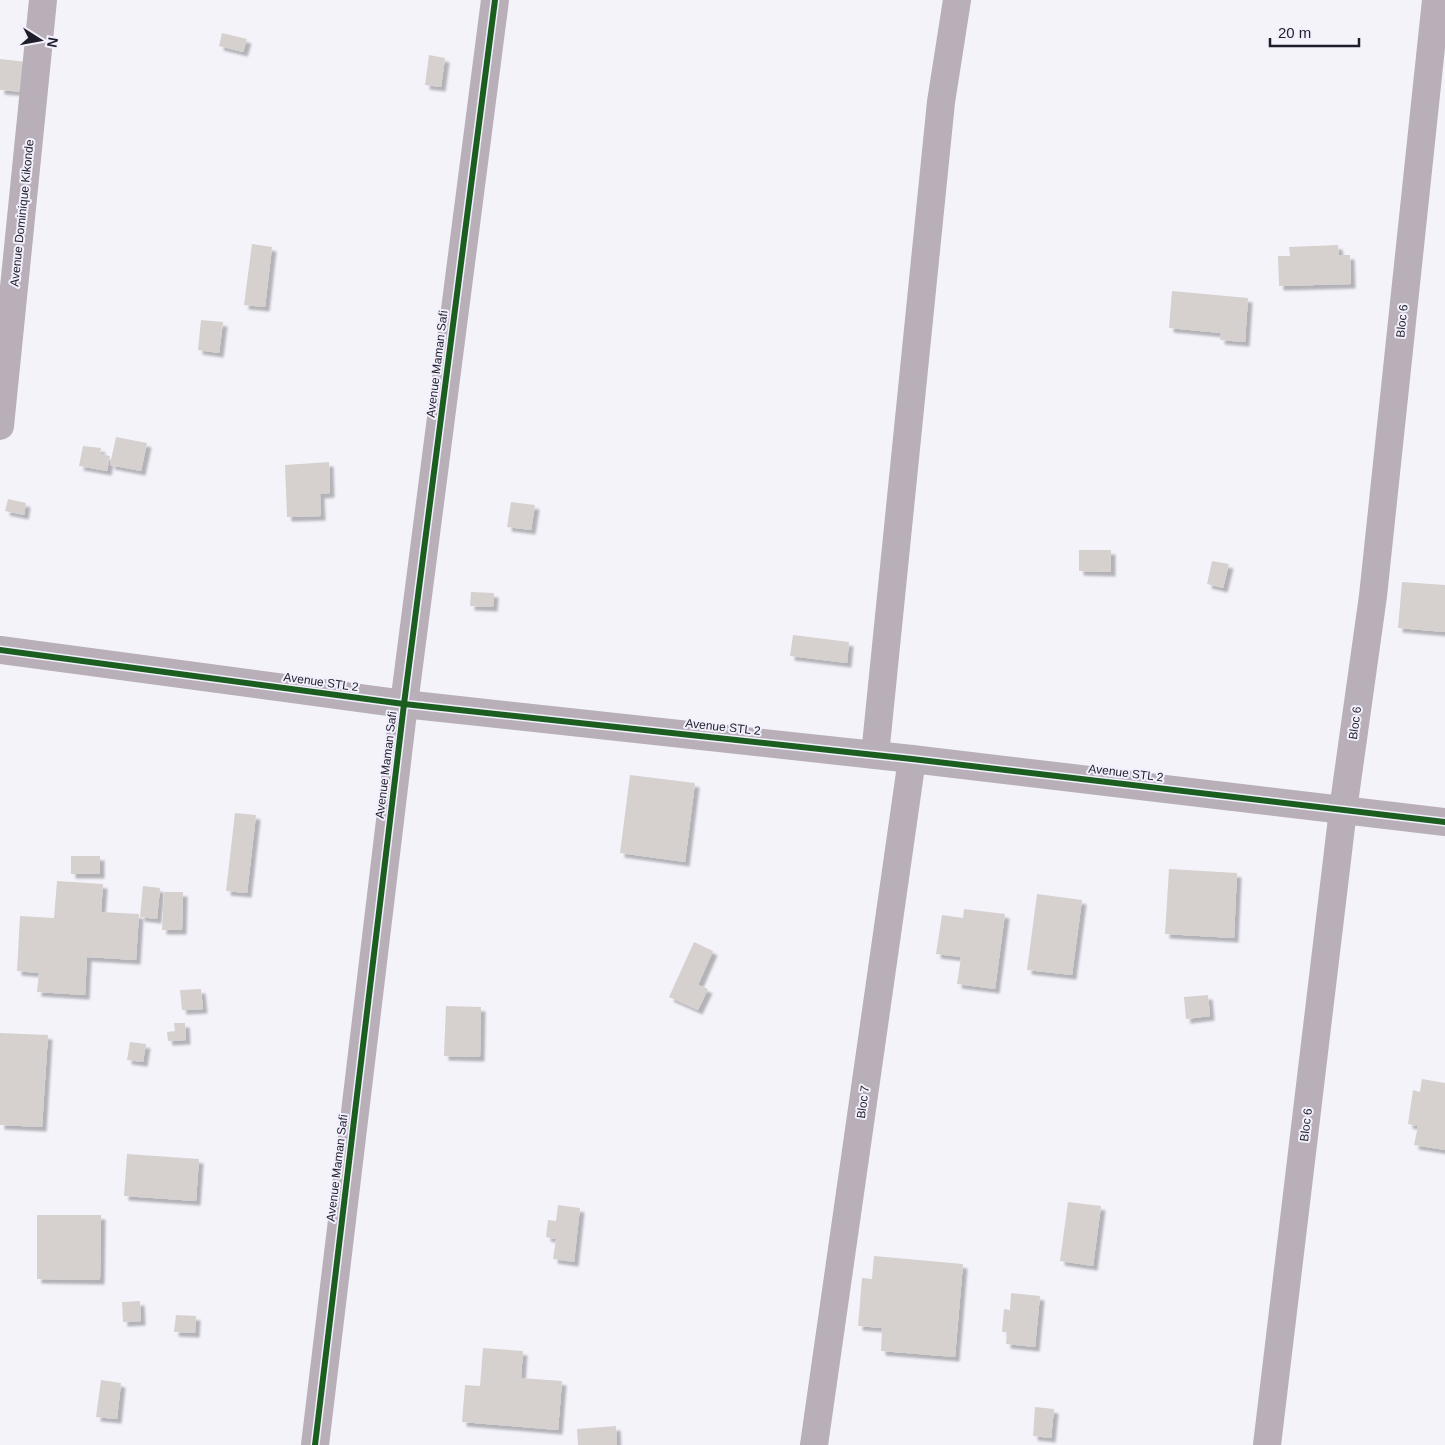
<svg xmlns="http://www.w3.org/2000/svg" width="1445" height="1445" font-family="Helvetica,sans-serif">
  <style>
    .building { fill: #d6d1cf; filter: url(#shadow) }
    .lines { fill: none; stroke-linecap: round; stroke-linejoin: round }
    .minor { stroke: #b8afb8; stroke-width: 28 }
    .cycleway-casing { stroke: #f2f0fd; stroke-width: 9 }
    .cycleway { stroke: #1b5e20; stroke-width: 6 }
    .labels { text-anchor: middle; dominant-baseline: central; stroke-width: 4; stroke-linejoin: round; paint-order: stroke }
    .street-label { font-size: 12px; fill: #1f1d29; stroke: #f2f0fd }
  </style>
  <defs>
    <filter id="shadow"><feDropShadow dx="4.5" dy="4.5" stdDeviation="1" flood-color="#0004"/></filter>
  </defs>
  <rect width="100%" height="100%" fill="#f4f3fa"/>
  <g class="building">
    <polygon points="222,33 247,39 243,52 219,46"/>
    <polygon points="429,55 445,58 441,87 425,85"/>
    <polygon points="0,59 27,62 24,92 0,90"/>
    <polygon points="252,244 272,247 265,307 244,305"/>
    <polygon points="1338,245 1339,255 1350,255 1351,284 1279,286 1278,256 1290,256 1289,247"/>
    <polygon points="1172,291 1248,298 1245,342 1220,340 1221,333 1169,328"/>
    <polygon points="201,320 223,322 219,353 198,350"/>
    <polygon points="116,437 147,443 141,471 110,465"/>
    <polygon points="83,446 101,448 100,454 110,456 107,471 79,466"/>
    <polygon points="329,462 330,493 320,494 321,516 287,517 285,465"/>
    <polygon points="8,499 26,503 24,515 5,511"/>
    <polygon points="511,502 535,505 531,530 507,527"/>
    <polygon points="1079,550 1111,550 1111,572 1079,571"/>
    <polygon points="1212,561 1229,564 1223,588 1207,584"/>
    <polygon points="1402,582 1445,585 1445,632 1398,628"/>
    <polygon points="471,592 494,593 493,607 470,606"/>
    <polygon points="793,635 849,642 847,663 790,656"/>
    <polygon points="630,775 695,783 685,862 620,853"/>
    <polygon points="235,813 256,815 247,893 226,891"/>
    <rect x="71" y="856" width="29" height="18"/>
    <polygon points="1169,869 1237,873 1234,938 1165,934"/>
    <polygon points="57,881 103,884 101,912 139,914 136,960 87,957 85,995 37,992 39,973 17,971 20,916 54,918"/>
    <polygon points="143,886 160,888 157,919 140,917"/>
    <polygon points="164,892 183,892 182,930 162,930"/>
    <polygon points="1037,894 1082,900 1072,975 1027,970"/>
    <polygon points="964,909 1005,914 995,989 957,984 961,957 936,954 942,915 963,918"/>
    <polygon points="694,942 713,951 698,985 708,989 698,1010 669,997"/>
    <polygon points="201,989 203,1009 182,1010 180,990"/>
    <polygon points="1208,995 1210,1016 1186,1019 1184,997"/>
    <polygon points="446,1006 481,1007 480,1057 444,1056"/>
    <polygon points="174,1023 185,1023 186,1040 168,1041 167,1032 175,1031"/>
    <polygon points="0,1033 48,1035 42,1127 0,1125"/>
    <polygon points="130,1042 146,1044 143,1062 127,1060"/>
    <polygon points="1422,1079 1445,1083 1445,1150 1414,1145 1418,1126 1408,1124 1413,1090 1420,1092"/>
    <polygon points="127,1154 199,1159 196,1201 124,1196"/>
    <polygon points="1068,1202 1101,1206 1093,1266 1060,1261"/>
    <polygon points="558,1205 580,1208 574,1262 553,1259 556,1239 546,1237 548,1220 556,1221"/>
    <polygon points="37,1215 101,1215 100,1280 37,1279"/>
    <polygon points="874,1256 963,1264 955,1357 881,1351 882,1328 858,1326 862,1278 872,1279"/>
    <polygon points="1011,1293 1040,1296 1035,1347 1006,1344 1007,1332 1002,1332 1004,1309 1010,1310"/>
    <polygon points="140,1301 141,1321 123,1322 122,1302"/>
    <polygon points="176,1315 196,1316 195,1333 174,1332"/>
    <polygon points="483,1348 523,1351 521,1378 562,1381 558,1430 462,1422 465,1385 480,1386"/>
    <polygon points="101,1380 121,1383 117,1419 96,1417"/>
    <polygon points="1035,1407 1054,1409 1051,1438 1033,1436"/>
    <polygon points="616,1426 617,1445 578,1445 577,1429"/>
  </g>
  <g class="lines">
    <g class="minor">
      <polyline points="0,426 43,0"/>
      <polyline points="0,650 404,704 912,759 1445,822"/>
      <polyline points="875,755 941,102 957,0"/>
      <polyline points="315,1445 404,704 495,0"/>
      <polyline points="814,1445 912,759"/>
      <polyline points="1267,1445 1343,810 1373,596 1436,0"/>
    </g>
    <defs>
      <g id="cycleway">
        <polyline points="0,650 404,704 912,759 1445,822"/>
        <polyline points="315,1445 404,704 495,0"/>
      </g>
    </defs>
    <use href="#cycleway" class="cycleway-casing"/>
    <use href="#cycleway" class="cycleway"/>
  </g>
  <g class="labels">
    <g class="street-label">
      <text transform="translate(22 213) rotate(-84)">Avenue Dominique Kikonde</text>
      <text transform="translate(1402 321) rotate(-84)">Bloc 6</text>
      <text transform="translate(437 364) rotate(-83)">Avenue Maman Safi</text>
      <text transform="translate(321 682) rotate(8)">Avenue STL 2</text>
      <text transform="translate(1355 723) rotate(-82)">Bloc 6</text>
      <text transform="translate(723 727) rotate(6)">Avenue STL 2</text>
      <text transform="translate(386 765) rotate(-83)">Avenue Maman Safi</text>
      <text transform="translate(1126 773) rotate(7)">Avenue STL 2</text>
      <text transform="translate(863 1102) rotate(-82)">Bloc 7</text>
      <text transform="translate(1306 1125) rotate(-83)">Bloc 6</text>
      <text transform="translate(337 1168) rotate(-83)">Avenue Maman Safi</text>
    </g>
  </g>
  <g transform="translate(40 40) rotate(101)" stroke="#f2f0fd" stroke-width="4" paint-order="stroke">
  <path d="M0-4L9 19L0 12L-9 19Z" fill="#1f1d29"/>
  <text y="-8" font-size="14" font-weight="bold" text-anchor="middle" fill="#1f1d29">N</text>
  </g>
  <path d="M1270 38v8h89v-8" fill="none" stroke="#1f1d29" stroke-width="2.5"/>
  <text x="1278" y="38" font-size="15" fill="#1f1d29" stroke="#f2f0fd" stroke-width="4" paint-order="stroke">20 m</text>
</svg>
